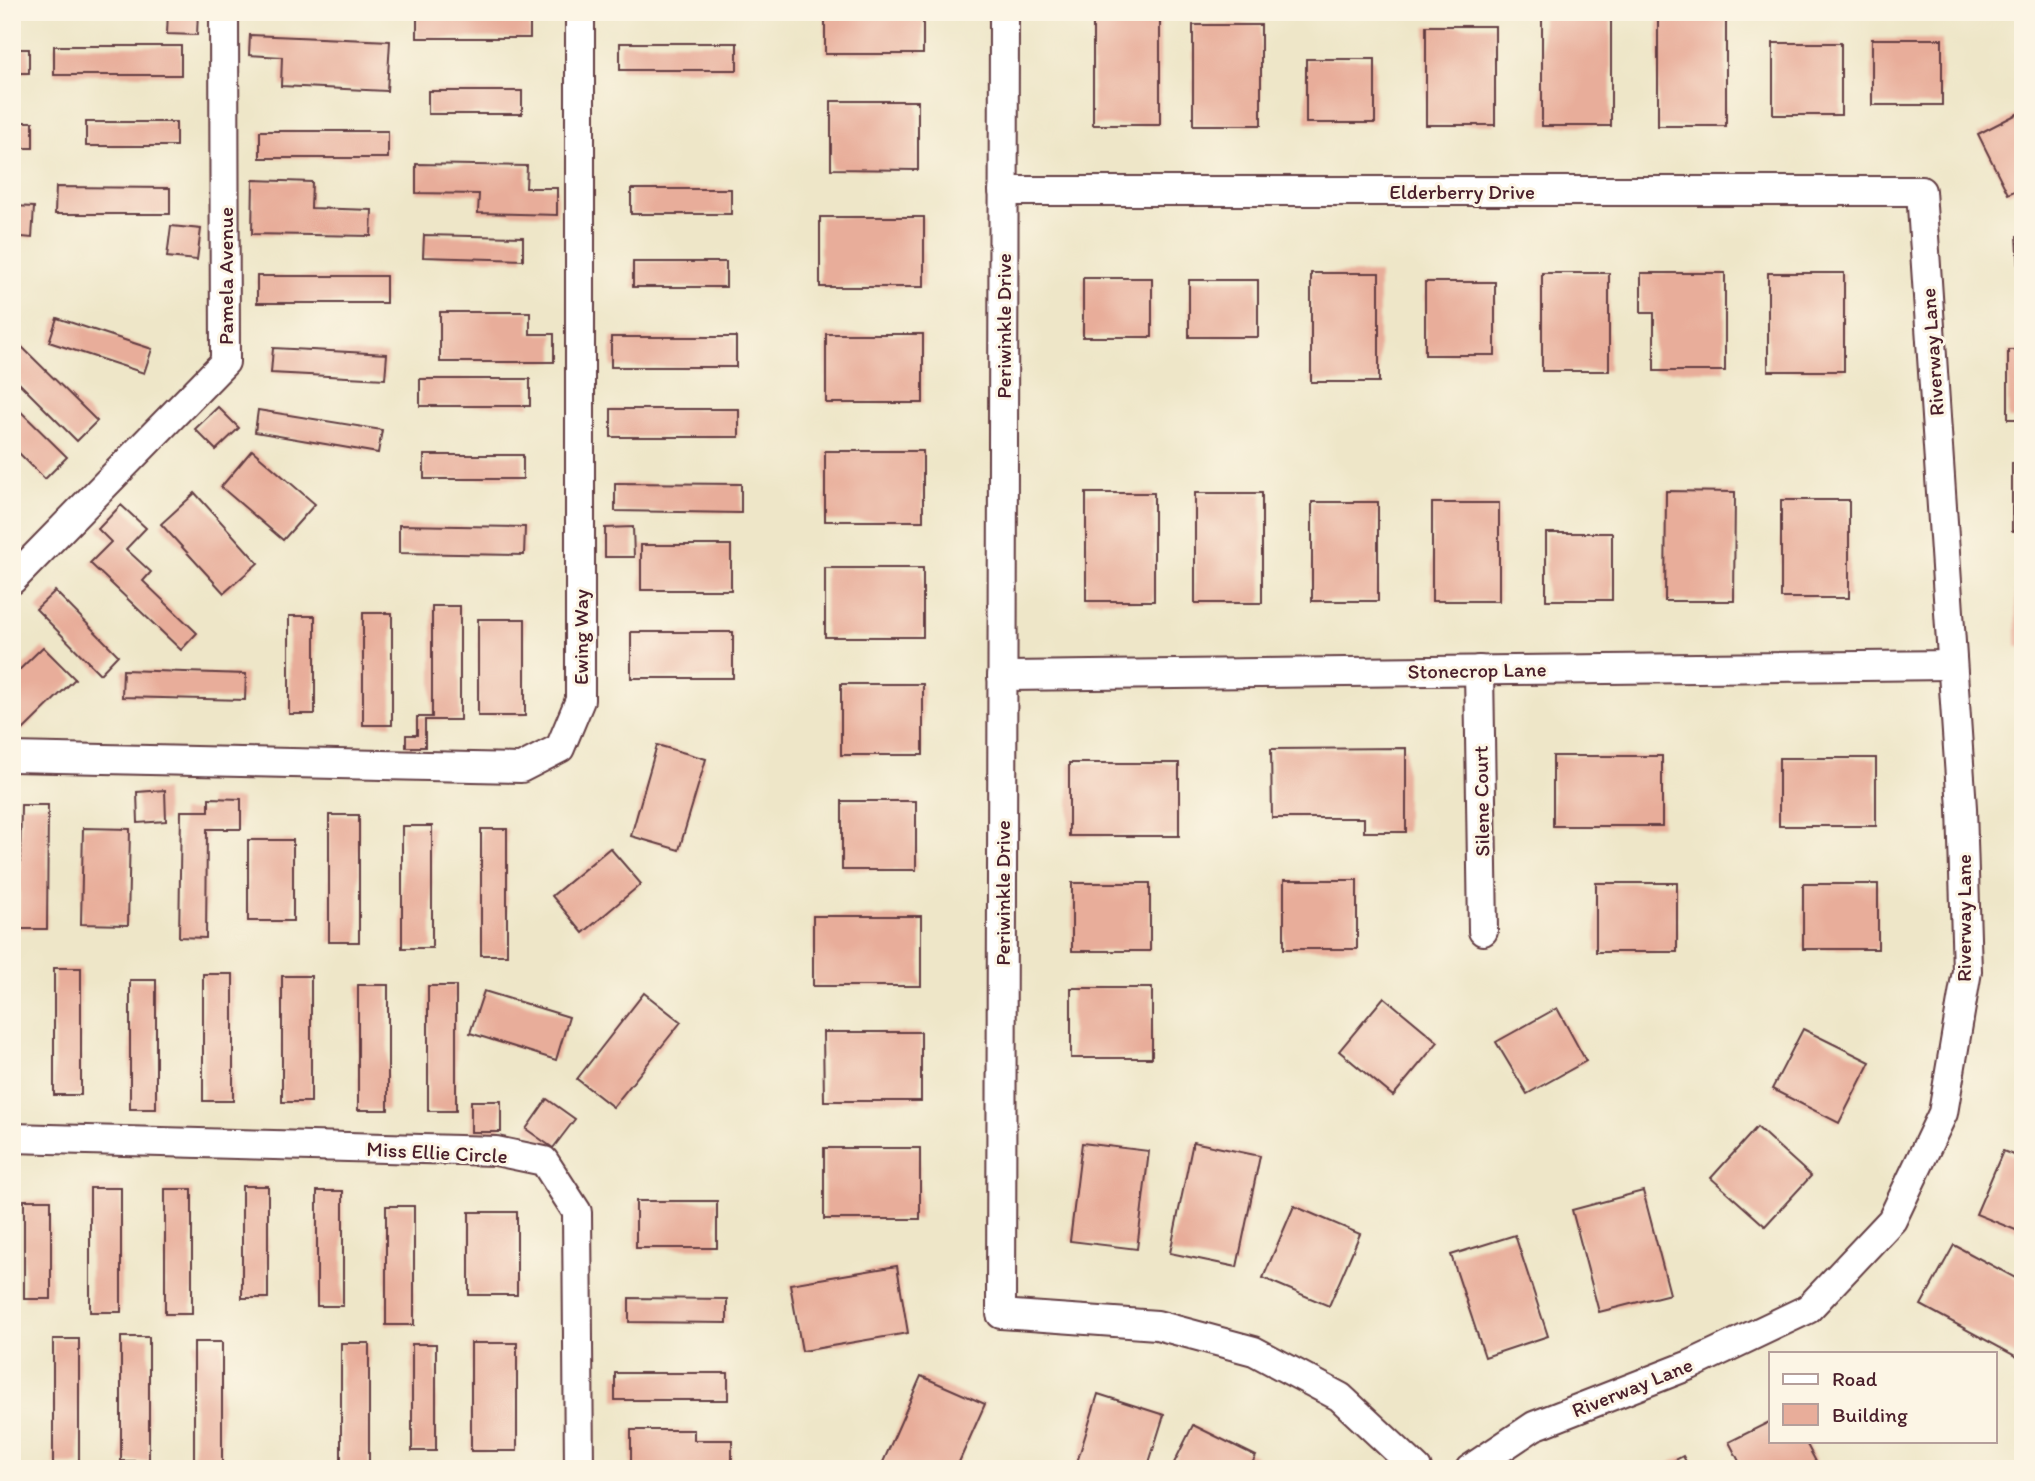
<svg xmlns="http://www.w3.org/2000/svg" width="2035" height="1481" font-family="Itim,sans-serif">
  <style>
    .building { fill: #e8ad9a }
    .lines { fill: none; stroke-linecap: round; stroke-linejoin: round }
    .minor-casing { stroke: #633d43; stroke-width: 32 }
    .minor { stroke: #fff; stroke-width: 28 }
    .labels { text-anchor: middle; dominant-baseline: central; stroke-width: 6; stroke-linejoin: round; paint-order: stroke }
    .street-label { font-size: 21px; fill: #4a1f2b; stroke: #fcf5e5 }
  </style>
  <rect width="100%" height="100%" fill="#fcf5e5"/>
  <filter id="ink" filterUnits="userSpaceOnUse"><feTurbulence type="fractalNoise" baseFrequency=".0143" numOctaves="2"/><feDisplacementMap in="SourceGraphic" scale="14" xChannelSelector="R" yChannelSelector="G"/><feConvolveMatrix kernelMatrix="1 2 1 2 8 2 1 2 1" color-interpolation-filters="sRGB"/></filter>
  <filter id="wash" filterUnits="userSpaceOnUse"><feTurbulence type="fractalNoise" baseFrequency=".00686" numOctaves="4" result="noise"/><feDisplacementMap in="SourceGraphic" scale="28" xChannelSelector="R" yChannelSelector="G"/><feGaussianBlur stdDeviation="1.57" result="paint"/><feColorMatrix in="noise" values="0 0 0 0 0 0 0 0 0 0 0 0 0 0 0 0 0 1.4 0 .05"/><feComposite in="paint" operator="in"/></filter>
  <g filter="url(#wash)">
    <rect width="100%" height="100%" fill="#eee6c8"/>
    <g id="blocks">
      <g class="building">
        <polygon points="168,12 198,12 197,35 167,34"/>
        <rect x="417" y="12" width="113" height="26"/>
        <rect x="825" y="12" width="98" height="42"/>
        <rect x="1093" y="16" width="67" height="109"/>
        <rect x="1542" y="16" width="69" height="110"/>
        <rect x="1658" y="16" width="68" height="110"/>
        <rect x="1193" y="25" width="68" height="100"/>
        <rect x="1426" y="26" width="69" height="99"/>
        <polygon points="250,35 390,41 387,91 281,86 282,57 249,55"/>
        <rect x="1872" y="39" width="70" height="66"/>
        <rect x="620" y="43" width="117" height="27"/>
        <rect x="1773" y="43" width="68" height="72"/>
        <rect x="54" y="46" width="127" height="29"/>
        <rect x="12" y="49" width="17" height="24"/>
        <rect x="1306" y="59" width="69" height="64"/>
        <rect x="428" y="91" width="94" height="23"/>
        <polygon points="831,101 918,101 918,170 831,169"/>
        <polygon points="2023,111 2023,187 2008,194 1978,134"/>
        <rect x="12" y="122" width="21" height="26"/>
        <rect x="86" y="122" width="90" height="24"/>
        <rect x="260" y="131" width="128" height="27"/>
        <polygon points="416,164 527,166 526,188 557,188 557,215 478,213 479,194 416,193"/>
        <polygon points="253,180 312,182 311,208 372,210 371,236 252,234"/>
        <polygon points="56,187 170,188 170,214 55,214"/>
        <rect x="631" y="189" width="100" height="25"/>
        <polygon points="12,206 34,207 32,238 12,236"/>
        <rect x="820" y="217" width="104" height="70"/>
        <polygon points="171,226 201,229 197,260 167,257"/>
        <polygon points="424,235 523,237 523,260 423,257"/>
        <polygon points="2017,236 2023,236 2023,304 2021,304"/>
        <rect x="633" y="262" width="93" height="25"/>
        <rect x="1311" y="273" width="68" height="109"/>
        <rect x="1542" y="273" width="67" height="98"/>
        <polygon points="1641,273 1725,273 1725,371 1654,371 1654,313 1641,313"/>
        <rect x="1768" y="273" width="76" height="98"/>
        <rect x="257" y="276" width="129" height="27"/>
        <rect x="1083" y="278" width="69" height="59"/>
        <rect x="1189" y="280" width="69" height="57"/>
        <rect x="1425" y="282" width="70" height="73"/>
        <polygon points="440,312 530,312 530,334 554,334 554,362 440,362"/>
        <polygon points="57,318 152,349 144,373 49,342"/>
        <rect x="826" y="334" width="97" height="69"/>
        <rect x="611" y="337" width="125" height="30"/>
        <polygon points="15,340 97,421 77,441 12,376 12,343"/>
        <polygon points="273,348 387,354 385,379 271,373"/>
        <rect x="2008" y="350" width="15" height="69"/>
        <rect x="420" y="379" width="110" height="27"/>
        <polygon points="12,403 67,457 45,479 12,446"/>
        <polygon points="218,407 239,428 216,450 195,429"/>
        <rect x="611" y="409" width="128" height="28"/>
        <polygon points="258,410 382,430 378,453 255,432"/>
        <polygon points="252,450 315,504 283,540 221,487"/>
        <rect x="825" y="451" width="98" height="70"/>
        <rect x="424" y="455" width="99" height="24"/>
        <rect x="2012" y="463" width="11" height="68"/>
        <polygon points="615,483 741,484 741,513 615,511"/>
        <polygon points="1666,491 1735,492 1734,601 1665,601"/>
        <polygon points="195,493 258,563 224,593 161,524"/>
        <rect x="1086" y="493" width="68" height="108"/>
        <rect x="1195" y="493" width="67" height="110"/>
        <rect x="1781" y="500" width="68" height="98"/>
        <rect x="1312" y="502" width="66" height="99"/>
        <rect x="1432" y="503" width="67" height="98"/>
        <polygon points="121,505 146,528 126,549 151,572 143,581 197,633 181,650 90,563 111,542 98,529"/>
        <polygon points="399,525 525,527 524,555 399,553"/>
        <polygon points="633,527 634,557 605,557 605,528"/>
        <rect x="1546" y="533" width="66" height="67"/>
        <rect x="641" y="545" width="90" height="45"/>
        <rect x="825" y="568" width="98" height="69"/>
        <polygon points="2015,578 2023,578 2023,647 2016,647"/>
        <polygon points="55,591 118,655 100,674 36,609"/>
        <polygon points="432,606 460,606 460,720 425,720 425,747 406,747 406,735 417,735 417,717 432,717"/>
        <rect x="363" y="613" width="29" height="112"/>
        <rect x="289" y="616" width="26" height="98"/>
        <rect x="478" y="619" width="47" height="97"/>
        <rect x="631" y="632" width="102" height="46"/>
        <polygon points="43,647 75,679 23,730 12,719 12,677"/>
        <polygon points="123,670 246,674 245,700 122,697"/>
        <rect x="841" y="684" width="82" height="71"/>
        <polygon points="657,745 706,759 679,850 631,836"/>
        <polygon points="1406,748 1406,832 1364,832 1364,818 1272,818 1271,749"/>
        <rect x="1553" y="756" width="109" height="70"/>
        <rect x="1779" y="758" width="97" height="68"/>
        <rect x="1069" y="763" width="110" height="73"/>
        <polygon points="165,790 166,821 138,823 137,792"/>
        <polygon points="209,798 241,799 241,829 207,829 206,938 179,937 181,811 209,811"/>
        <rect x="842" y="801" width="74" height="69"/>
        <polygon points="21,805 48,805 47,929 19,929"/>
        <rect x="329" y="815" width="30" height="127"/>
        <rect x="402" y="826" width="30" height="122"/>
        <polygon points="83,828 130,829 128,925 81,924"/>
        <rect x="481" y="829" width="26" height="126"/>
        <rect x="248" y="840" width="45" height="81"/>
        <polygon points="610,848 641,884 583,933 552,896"/>
        <rect x="1284" y="880" width="73" height="69"/>
        <rect x="1072" y="883" width="78" height="68"/>
        <rect x="1596" y="883" width="81" height="69"/>
        <rect x="1803" y="884" width="75" height="65"/>
        <rect x="813" y="916" width="108" height="70"/>
        <rect x="54" y="968" width="27" height="127"/>
        <rect x="203" y="974" width="30" height="127"/>
        <rect x="282" y="976" width="29" height="126"/>
        <rect x="130" y="980" width="26" height="129"/>
        <rect x="358" y="985" width="30" height="125"/>
        <rect x="428" y="986" width="28" height="125"/>
        <rect x="1071" y="988" width="81" height="70"/>
        <polygon points="484,991 569,1017 556,1060 470,1033"/>
        <polygon points="644,993 681,1022 613,1107 577,1079"/>
        <polygon points="1384,997 1438,1042 1393,1096 1339,1051"/>
        <polygon points="1557,1008 1586,1061 1527,1094 1496,1042"/>
        <polygon points="1803,1029 1870,1062 1839,1123 1772,1089"/>
        <polygon points="823,1032 921,1032 921,1101 824,1101"/>
        <polygon points="547,1099 575,1119 553,1148 526,1129"/>
        <rect x="471" y="1101" width="30" height="31"/>
        <polygon points="1757,1127 1811,1176 1765,1226 1711,1178"/>
        <polygon points="1193,1142 1260,1156 1237,1267 1170,1253"/>
        <polygon points="1082,1143 1149,1151 1137,1249 1070,1241"/>
        <rect x="824" y="1148" width="96" height="71"/>
        <polygon points="2003,1151 2023,1159 2023,1233 1976,1214"/>
        <rect x="242" y="1186" width="26" height="112"/>
        <rect x="90" y="1188" width="31" height="124"/>
        <rect x="165" y="1189" width="27" height="125"/>
        <rect x="317" y="1191" width="26" height="115"/>
        <polygon points="1643,1191 1670,1294 1599,1312 1572,1210"/>
        <rect x="24" y="1200" width="27" height="99"/>
        <rect x="636" y="1201" width="81" height="47"/>
        <rect x="386" y="1206" width="28" height="119"/>
        <polygon points="1294,1206 1360,1234 1329,1306 1263,1278"/>
        <rect x="469" y="1212" width="48" height="83"/>
        <polygon points="1515,1235 1548,1336 1485,1357 1451,1255"/>
        <polygon points="1954,1245 2023,1282 2023,1347 2017,1357 1921,1305"/>
        <polygon points="897,1266 908,1333 802,1351 790,1284"/>
        <polygon points="629,1298 727,1299 727,1323 629,1322"/>
        <rect x="121" y="1337" width="28" height="124"/>
        <rect x="53" y="1339" width="26" height="125"/>
        <rect x="194" y="1342" width="28" height="126"/>
        <rect x="341" y="1343" width="28" height="126"/>
        <rect x="471" y="1343" width="46" height="108"/>
        <rect x="412" y="1344" width="24" height="107"/>
        <rect x="615" y="1373" width="113" height="27"/>
        <polygon points="921,1376 985,1404 956,1469 880,1469"/>
        <polygon points="1098,1394 1164,1415 1147,1469 1075,1469"/>
        <polygon points="1771,1421 1771,1441 1805,1441 1820,1469 1743,1469 1729,1442"/>
        <polygon points="1193,1425 1256,1456 1249,1469 1171,1469"/>
        <polygon points="631,1430 694,1430 694,1440 732,1440 732,1466 631,1466"/>
        <polygon points="1683,1456 1690,1469 1658,1469"/>
      </g>
    </g>
  </g>
  <g filter="url(#ink)">
    <use href="#blocks" fill-opacity="0" stroke="#633d43" stroke-width="2"/>
    <g class="lines">
      <defs>
        <g id="minor">
          <polyline points="1004,12 1001,1314 1157,1325 1254,1351 1340,1397 1417,1469"/>
          <polyline points="1003,191 1921,191 1962,808 1967,971 1943,1113 1892,1220 1808,1309 1690,1365 1534,1426 1470,1469"/>
          <polyline points="12,580 225,362 224,12"/>
          <polyline points="1479,670 1483,931"/>
          <polyline points="1002,676 1952,665"/>
          <polyline points="12,757 521,768 560,748 580,700 580,12"/>
          <polyline points="12,1138 496,1151 544,1161 577,1212 579,1469"/>
        </g>
      </defs>
      <use href="#minor" class="minor-casing"/>
      <use href="#minor" class="minor"/>
    </g>
  </g>
  <g class="labels">
    <g class="street-label">
      <text x="1462" y="191">Elderberry Drive</text>
      <text transform="translate(225 276) rotate(-90)">Pamela Avenue</text>
      <text transform="translate(1003 326) rotate(-90)">Periwinkle Drive</text>
      <text transform="translate(1932 352) rotate(-94)">Riverway Lane</text>
      <text transform="translate(580 637) rotate(-90)">Ewing Way</text>
      <text transform="translate(1477 670) rotate(-1)">Stonecrop Lane</text>
      <text transform="translate(1481 801) rotate(-91)">Silene Court</text>
      <text transform="translate(1002 893) rotate(-90)">Periwinkle Drive</text>
      <text transform="translate(1963 918) rotate(-90)">Riverway Lane</text>
      <text transform="translate(437 1152) rotate(3)">Miss Ellie Circle</text>
      <text transform="translate(1632 1387) rotate(-22)">Riverway Lane</text>
    </g>
  </g>
  <rect width="2035" height="1481" fill="none" stroke="#fcf5e5" stroke-width="42"/>
  <rect x="1769" y="1352" width="228" height="91" fill="#fcf5e5" stroke="#b59f9b" stroke-width="2"/>
  <rect x="1783" y="1374" width="35" height="10" fill="#ffffff" stroke="#b59f9b" stroke-width="2"/>
  <text x="1832" y="1386" font-size="21" fill="#4a1f2b">Road</text>
  <rect x="1783" y="1404" width="35" height="21" fill="#e8ad9a" stroke="#b59f9b" stroke-width="2"/>
  <text x="1832" y="1422" font-size="21" fill="#4a1f2b">Building</text>
</svg>
